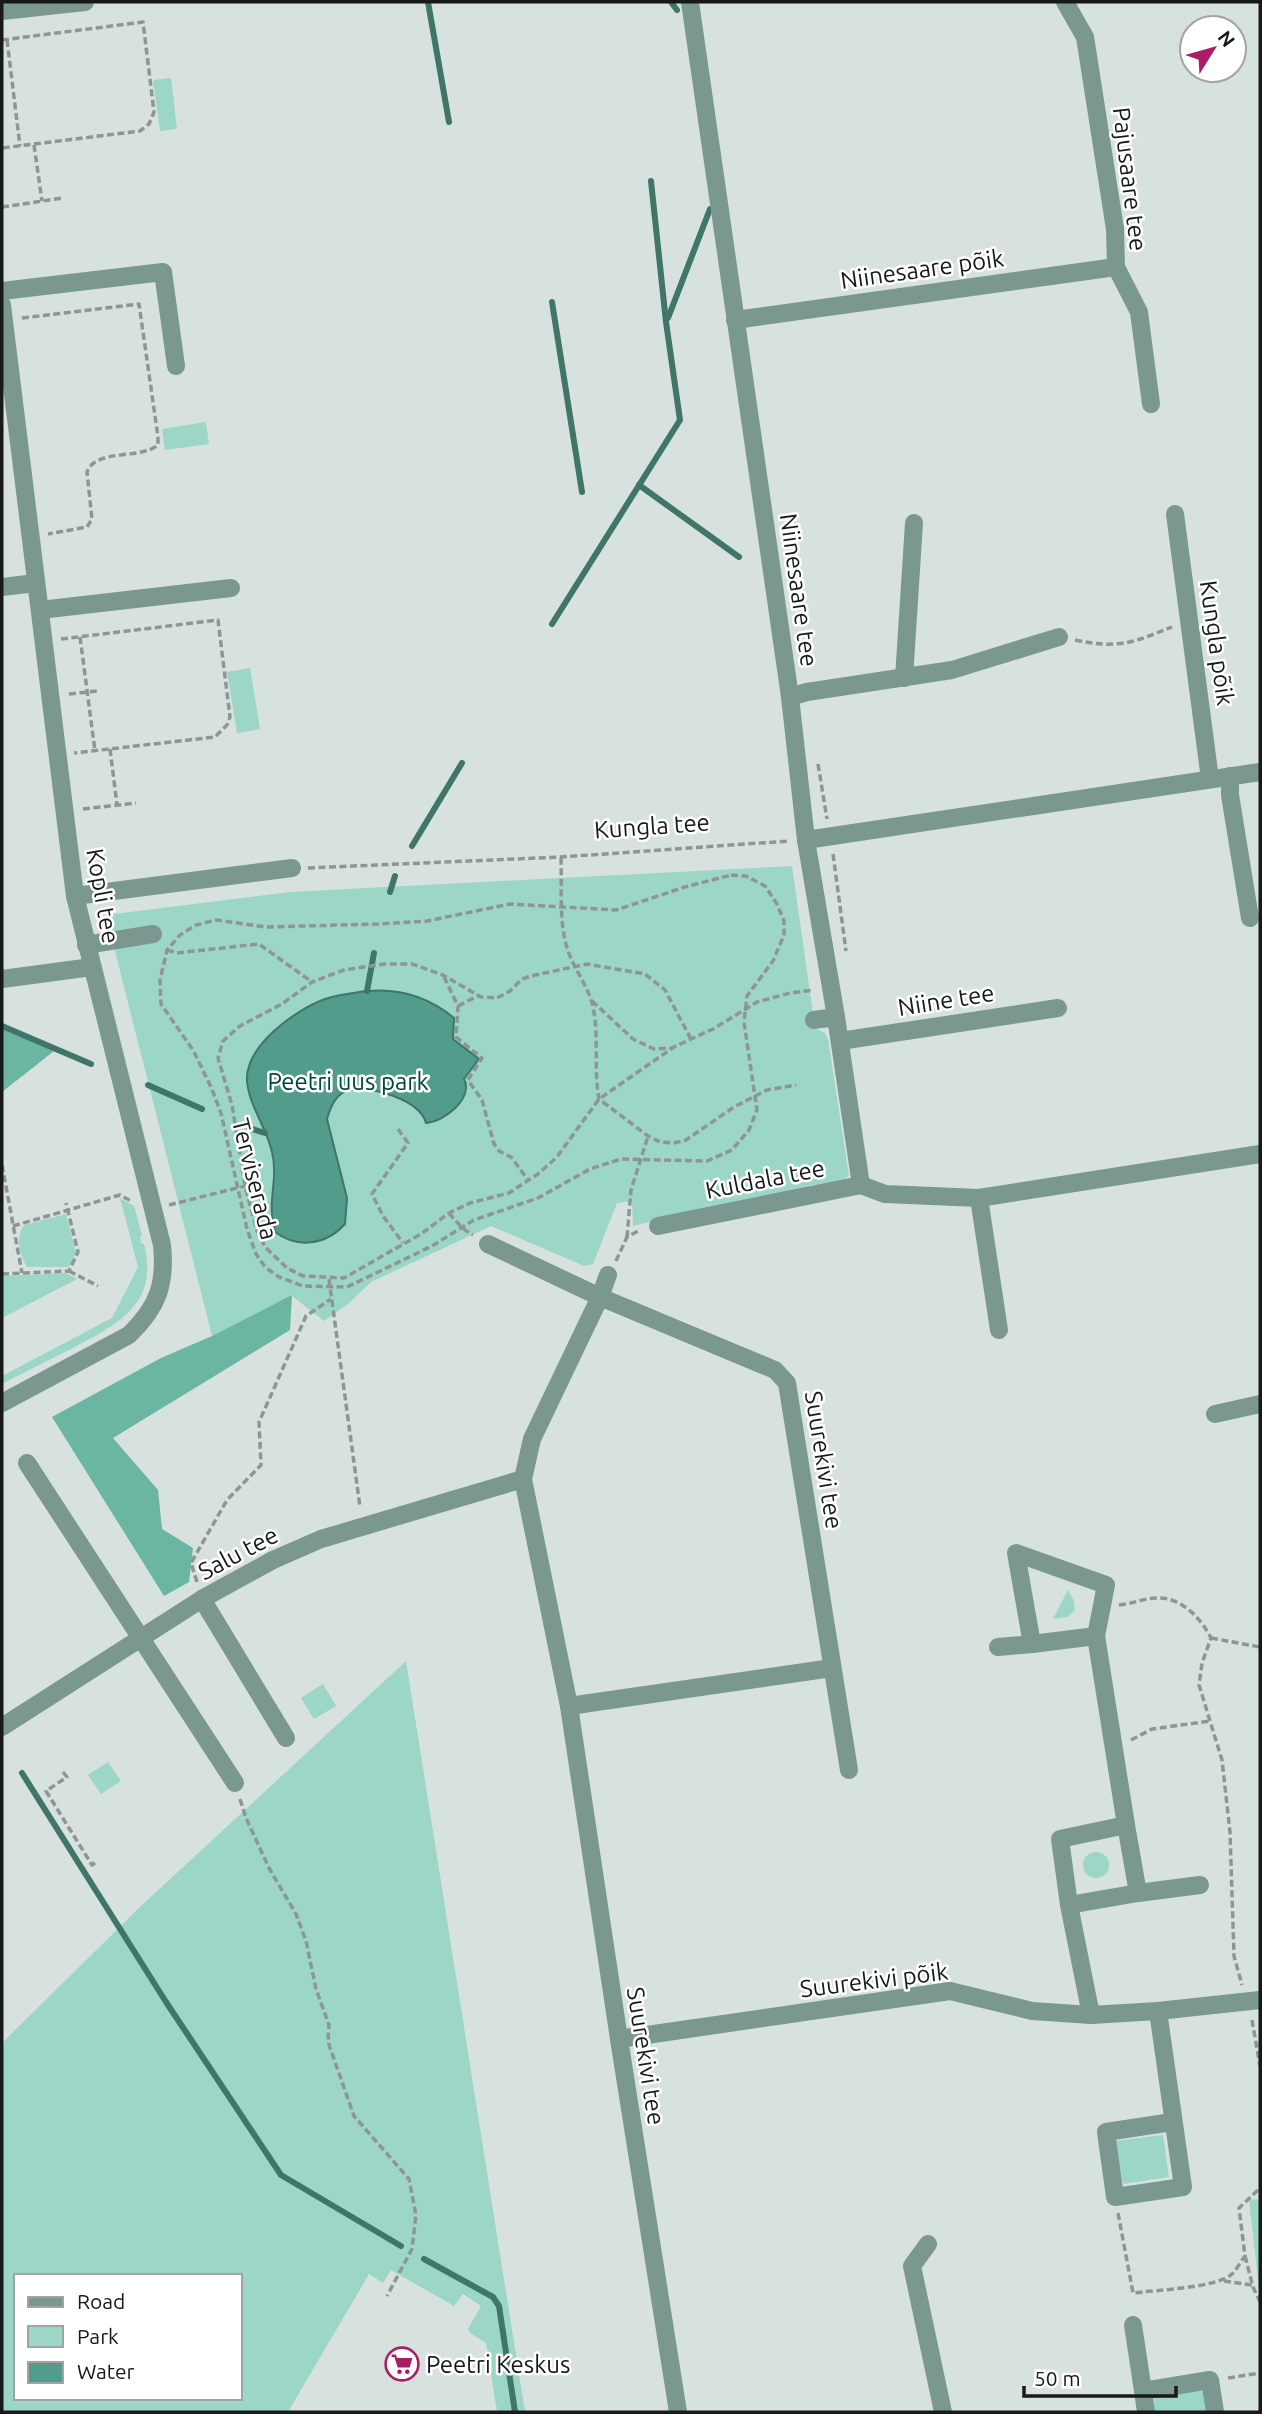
<svg xmlns="http://www.w3.org/2000/svg" width="1262" height="2414" font-family="Ubuntu,sans-serif">
  <style>
    .green { fill: #9cd6c7; fill-rule: evenodd }
    .forest { fill: #6bb5a3 }
    .water { fill: #529c8b; stroke: #407569; stroke-width: 2 }
    .lines { fill: none; stroke-linecap: round; stroke-linejoin: round }
    .stream { stroke: #407569; stroke-width: 6 }
    .path { stroke: #8e9693; stroke-width: 3.5; stroke-dasharray: 7 3.5; stroke-linecap: butt }
    .minor { stroke: #7a9890; stroke-width: 18 }
    .labels { text-anchor: middle; dominant-baseline: central; stroke-width: 5; stroke-linejoin: round; paint-order: stroke }
    .street-label { font-size: 24px; fill: #171a19; stroke: #fff }
    .park-label { font-size: 24px; fill: #00453a; stroke: #fff }
    .poi-label { font-size: 24px; fill: #171a19; stroke: #fff; text-anchor: start }
  </style>
  <rect width="100%" height="100%" fill="#d7e1de"/>
  <g class="green">
    <polygon points="171,78 177,129 160,131 153,80"/>
    <polygon points="206,422 209,444 165,450 162,429"/>
    <polygon points="250,668 260,729 237,733 227,672"/>
    <polygon points="792,866 815,1028 825,1033 828,1039 849,1176 837,1184 812,1185 785,1195 706,1208 633,1226 632,1201 617,1203 593,1264 584,1266 491,1226 371,1282 348,1304 324,1321 292,1296 212,1336 106,915 290,892"/>
    <path d="M120,1198L134,1206L142,1236L140,1237L141,1243L144,1244C160,1305 116,1325 71,1349C48,1360 25,1372 2,1384V1376L112,1318L138,1267Z"/>
    <path d="M66,1214L76,1253L69,1267H27C20,1256 14,1235 25,1225Z"/>
    <polygon points="66,1273 77,1279 2,1318 2,1276"/>
    <polygon points="1068,1590 1074,1601 1075,1610 1068,1617 1053,1619"/>
    <path d="M406,1661L525,2412H497L486,2343L470,2333L468,2329L481,2306L463,2294L454,2306L391,2270L383,2283L369,2274L288,2412H2V2043L141,1906ZM16,2276H240V2398H16Z"/>
    <polygon points="323,1684 336,1706 314,1719 301,1698"/>
    <polygon points="108,1762 121,1781 101,1794 88,1775"/>
    <circle cx="1096" cy="1865" r="13"/>
    <polygon points="1163,2135 1169,2177 1123,2184 1115,2141"/>
    <polygon points="1260,2199 1260,2296 1249,2200"/>
    <polygon points="1200,2390 1206,2395 1208,2412 1154,2412 1153,2404 1157,2395"/>
  </g>
  <g class="forest">
    <polygon points="2,1029 54,1051 2,1092"/>
    <polygon points="292,1295 290,1330 113,1438 158,1490 162,1529 193,1548 189,1582 164,1596 52,1417 161,1358 212,1336"/>
  </g>
  <path class="water" d="M367,991C400,988 429,997 454,1018L453,1039L479,1059L464,1079C474,1098 444,1122 426,1123C420,1100 371,1085 349,1090C336,1093 330,1108 327,1119L347,1198L345,1224C326,1245 298,1249 275,1232C266,1201 279,1181 272,1152C267,1128 249,1106 247,1081C245,1046 295,1010 325,999C338,995 353,993 367,991Z"/>
  <g class="lines">
    <g class="stream">
      <polyline points="428,2 449,122"/>
      <polyline points="671,2 677,10"/>
      <polyline points="552,302 582,492"/>
      <polyline points="668,318 710,209"/>
      <polyline points="639,485 739,557"/>
      <polyline points="552,624 680,420 666,322 651,181"/>
      <polyline points="412,846 462,763"/>
      <polyline points="390,892 395,876"/>
      <polyline points="367,991 374,953"/>
      <polyline points="2,1026 91,1064"/>
      <polyline points="148,1085 202,1109"/>
      <polyline points="249,1128 265,1133"/>
      <polyline points="22,1773 166,2002 281,2175 401,2246"/>
      <polyline points="424,2259 493,2297 499,2306 515,2412"/>
    </g>
    <g class="path">
      <polyline points="2,40 143,22 154,112 149,124 140,131 2,148"/>
      <polyline points="7,40 20,146"/>
      <polyline points="34,145 42,201"/>
      <polyline points="2,207 63,198"/>
      <path d="M22,318L139,304L158,437V445C140,460 96,448 87,472L92,519L87,527L48,534"/>
      <polyline points="80,637 95,751"/>
      <polyline points="61,639 218,620 230,717 227,725 215,737 74,753"/>
      <path d="M1075,640C1118,649 1132,643 1172,627"/>
      <polyline points="69,694 97,691"/>
      <polyline points="110,749 117,805"/>
      <polyline points="818,764 827,819"/>
      <polyline points="83,809 136,803"/>
      <polyline points="833,854 846,951"/>
      <path d="M561,858C562,886 559,917 566,944C571,965 586,982 592,1003C600,1035 593,1067 599,1099L648,1136L660,1142L674,1143L686,1140L734,1107L767,1090L796,1085"/>
      <polyline points="308,868 561,857 789,841"/>
      <polygon points="731,875 746,876 765,886 777,904 784,921 784,935 773,961 747,996 744,1022 757,1110 749,1130 732,1150 707,1161 621,1159 590,1169 538,1198 474,1220 432,1246 347,1287 303,1286 279,1277 265,1267 256,1254 247,1229 221,1113 211,1087 193,1050 161,1004 160,980 167,950 180,935 196,925 216,920 265,927 379,924 427,921 510,904 616,910 685,887"/>
      <polyline points="167,950 177,953 259,944 312,982"/>
      <polyline points="444,977 458,1006 456,1037 482,1058 468,1080 482,1100 494,1144 499,1151 511,1157 528,1180"/>
      <polyline points="592,1001 633,1039 654,1049 672,1048"/>
      <polyline points="458,1006 478,996"/>
      <polyline points="691,1039 665,990 645,974 587,964 531,976 522,979 510,991 497,998 481,997 443,975 412,964 384,964 344,970 312,982 282,1004 240,1026 223,1041 218,1058 232,1105 245,1186 257,1231 265,1247 287,1268 303,1276 344,1278 421,1234 449,1213 470,1203 509,1193 538,1174 557,1157 599,1099 674,1047 691,1039 713,1029 757,1002 790,993 814,990"/>
      <polyline points="398,1129 408,1143 372,1194 383,1216 403,1243"/>
      <polyline points="2,1165 22,1273"/>
      <polyline points="169,1205 245,1186"/>
      <polyline points="449,1213 462,1228 473,1235"/>
      <polyline points="13,1226 120,1195 131,1201"/>
      <polyline points="627,1237 631,1190 648,1136"/>
      <polyline points="616,1261 627,1237 640,1230"/>
      <polyline points="69,1271 98,1286"/>
      <polyline points="2,1274 69,1271 78,1252 66,1203"/>
      <polyline points="329,1279 360,1507"/>
      <polyline points="197,1582 191,1563 227,1500 261,1465 259,1422 306,1316 331,1299"/>
      <path d="M1119,1605C1132,1604 1144,1598 1157,1598C1181,1597 1201,1618 1211,1638L1202,1663L1199,1685L1222,1760L1230,1832L1234,1956L1242,1985"/>
      <polyline points="1211,1638 1260,1647"/>
      <polyline points="1131,1740 1152,1729 1210,1721"/>
      <polyline points="63,1772 67,1777 46,1791 92,1865 96,1862"/>
      <polyline points="240,1799 246,1818 269,1868 296,1914 306,1941 316,1989 329,2025 328,2042 354,2116 409,2179 416,2215 412,2249 387,2296"/>
      <polyline points="1252,2020 1260,2066"/>
      <path d="M1118,2213L1133,2293C1154,2290 1218,2288 1232,2274C1237,2269 1241,2261 1245,2256L1239,2208L1260,2188"/>
      <polyline points="1245,2256 1253,2287 1260,2302"/>
      <polyline points="1224,2281 1252,2285"/>
      <polyline points="1228,2378 1260,2373"/>
    </g>
    <g class="minor">
      <polyline points="690,2 790,697 806,840 836,1017 861,1185"/>
      <polyline points="1065,2 1085,37 1115,229 1116,267 1139,312 1151,404"/>
      <polyline points="2,11 85,2"/>
      <polyline points="2,291 163,272 176,366"/>
      <path d="M2,305L75,896L162,1245C166,1284 158,1307 129,1335L2,1403"/>
      <polyline points="735,320 1116,267"/>
      <polyline points="1175,514 1210,779"/>
      <polyline points="2,587 36,583"/>
      <polyline points="40,610 231,588"/>
      <polyline points="904,678 914,523"/>
      <polyline points="790,697 807,692 952,670 1059,637"/>
      <polyline points="1230,776 1230,795 1250,918"/>
      <polyline points="806,840 1260,772"/>
      <polyline points="75,896 292,868"/>
      <polyline points="86,945 153,934"/>
      <polyline points="2,979 92,967"/>
      <polyline points="814,1020 836,1017"/>
      <polyline points="840,1041 1058,1008"/>
      <polyline points="979,1198 999,1330"/>
      <polyline points="658,1226 861,1185 885,1194 979,1198 1260,1154"/>
      <polyline points="488,1244 600,1297 608,1275"/>
      <polyline points="1215,1414 1260,1404"/>
      <polyline points="27,1463 235,1783"/>
      <polyline points="202,1599 286,1738"/>
      <polyline points="1096,1636 1032,1644 1016,1553 1106,1585 1096,1636 1126,1825"/>
      <polyline points="998,1647 1032,1644"/>
      <polyline points="569,1706 832,1668"/>
      <polyline points="2,1727 202,1599 273,1560 321,1539 523,1479"/>
      <polyline points="1138,1893 1200,1885"/>
      <polyline points="1069,1905 1138,1893 1126,1825 1060,1839 1069,1905 1091,2015"/>
      <polyline points="1158,2011 1183,2187 1115,2197 1106,2132 1172,2122"/>
      <polyline points="619,2039 950,1991 1032,2011 1091,2015 1158,2011 1260,2000"/>
      <polyline points="928,2244 912,2266 943,2412"/>
      <polyline points="1133,2325 1143,2391"/>
      <polyline points="678,2412 619,2039 569,1706 523,1479 532,1439 600,1297 775,1370 787,1383 849,1770"/>
      <polyline points="1146,2412 1143,2391 1210,2380 1215,2412"/>
    </g>
  </g>
  <defs>
    <symbol id="supermarket-ring" viewBox="-11 -11 22 22"><circle r="9.5" fill="#fff" stroke="#a91f63" stroke-width="1.5"/><path d="M-6-5.5h2.5l.6 2H6L4.5 2H-2.5L-4.4-4H-6ZM-1.5 3.2a1.3 1.3 0 1 0 .1 0ZM3 3.2a1.3 1.3 0 1 0 .1 0Z" fill="#a91f63"/></symbol>
  </defs>
  <g fill-rule="evenodd">
    <use href="#supermarket-ring" x="383" y="2345" width="38" height="38"/>
  </g>
  <g class="labels">
    <g class="street-label">
      <text transform="translate(1130 179) rotate(83)">Pajusaare tee</text>
      <text transform="translate(922 269) rotate(-8)">Niinesaare põik</text>
      <text transform="translate(799 590) rotate(82)">Niinesaare tee</text>
      <text transform="translate(1217 643) rotate(82)">Kungla põik</text>
      <text transform="translate(652 826) rotate(-4)">Kungla tee</text>
      <text transform="translate(103 896) rotate(80)">Kopli tee</text>
      <text transform="translate(946 1000) rotate(-9)">Niine tee</text>
      <text transform="translate(255 1179) rotate(76)">Terviserada</text>
      <text transform="translate(765 1179) rotate(-11)">Kuldala tee</text>
      <text transform="translate(824 1460) rotate(81)">Suurekivi tee</text>
      <text transform="translate(238 1553) rotate(-28)">Salu tee</text>
      <text transform="translate(874 1980) rotate(-7)">Suurekivi põik</text>
      <text transform="translate(646 2056) rotate(81)">Suurekivi tee</text>
    </g>
    <g class="park-label">
      <text x="348" y="1081">Peetri uus park</text>
    </g>
    <g class="poi-label">
      <text x="426" y="2364">Peetri Keskus</text>
    </g>
  </g>
  <rect width="1262" height="2414" fill="none" stroke="#171a19" stroke-width="7"/>
  <rect x="14" y="2274" width="228" height="126" fill="#ffffff" stroke="#a2a3a3" stroke-width="2"/>
  <rect x="28" y="2297" width="35" height="10" fill="#7a9890" stroke="#a2a3a3" stroke-width="2"/>
  <text x="77" y="2309" font-size="21" fill="#171a19">Road</text>
  <rect x="28" y="2326" width="35" height="21" fill="#9cd6c7" stroke="#a2a3a3" stroke-width="2"/>
  <text x="77" y="2344" font-size="21" fill="#171a19">Park</text>
  <rect x="28" y="2362" width="35" height="21" fill="#529c8b" stroke="#a2a3a3" stroke-width="2"/>
  <text x="77" y="2379" font-size="21" fill="#171a19">Water</text>
  <g transform="translate(1213 49) rotate(53)"><circle r="33" fill="#ffffff" stroke="#a2a3a3" stroke-width="2"/>
  <path d="M0-5L12 26L0 18L-12 26Z" fill="#a91f63"/>
  <text y="-10" font-size="19" font-weight="bold" text-anchor="middle" fill="#171a19">N</text>
  </g>
  <path d="M1024 2386v10h152v-10" fill="none" stroke="#171a19" stroke-width="3.5"/>
  <text x="1034" y="2386" font-size="21" fill="#171a19" stroke="#ffffff" stroke-width="5" paint-order="stroke">50 m</text>
</svg>
